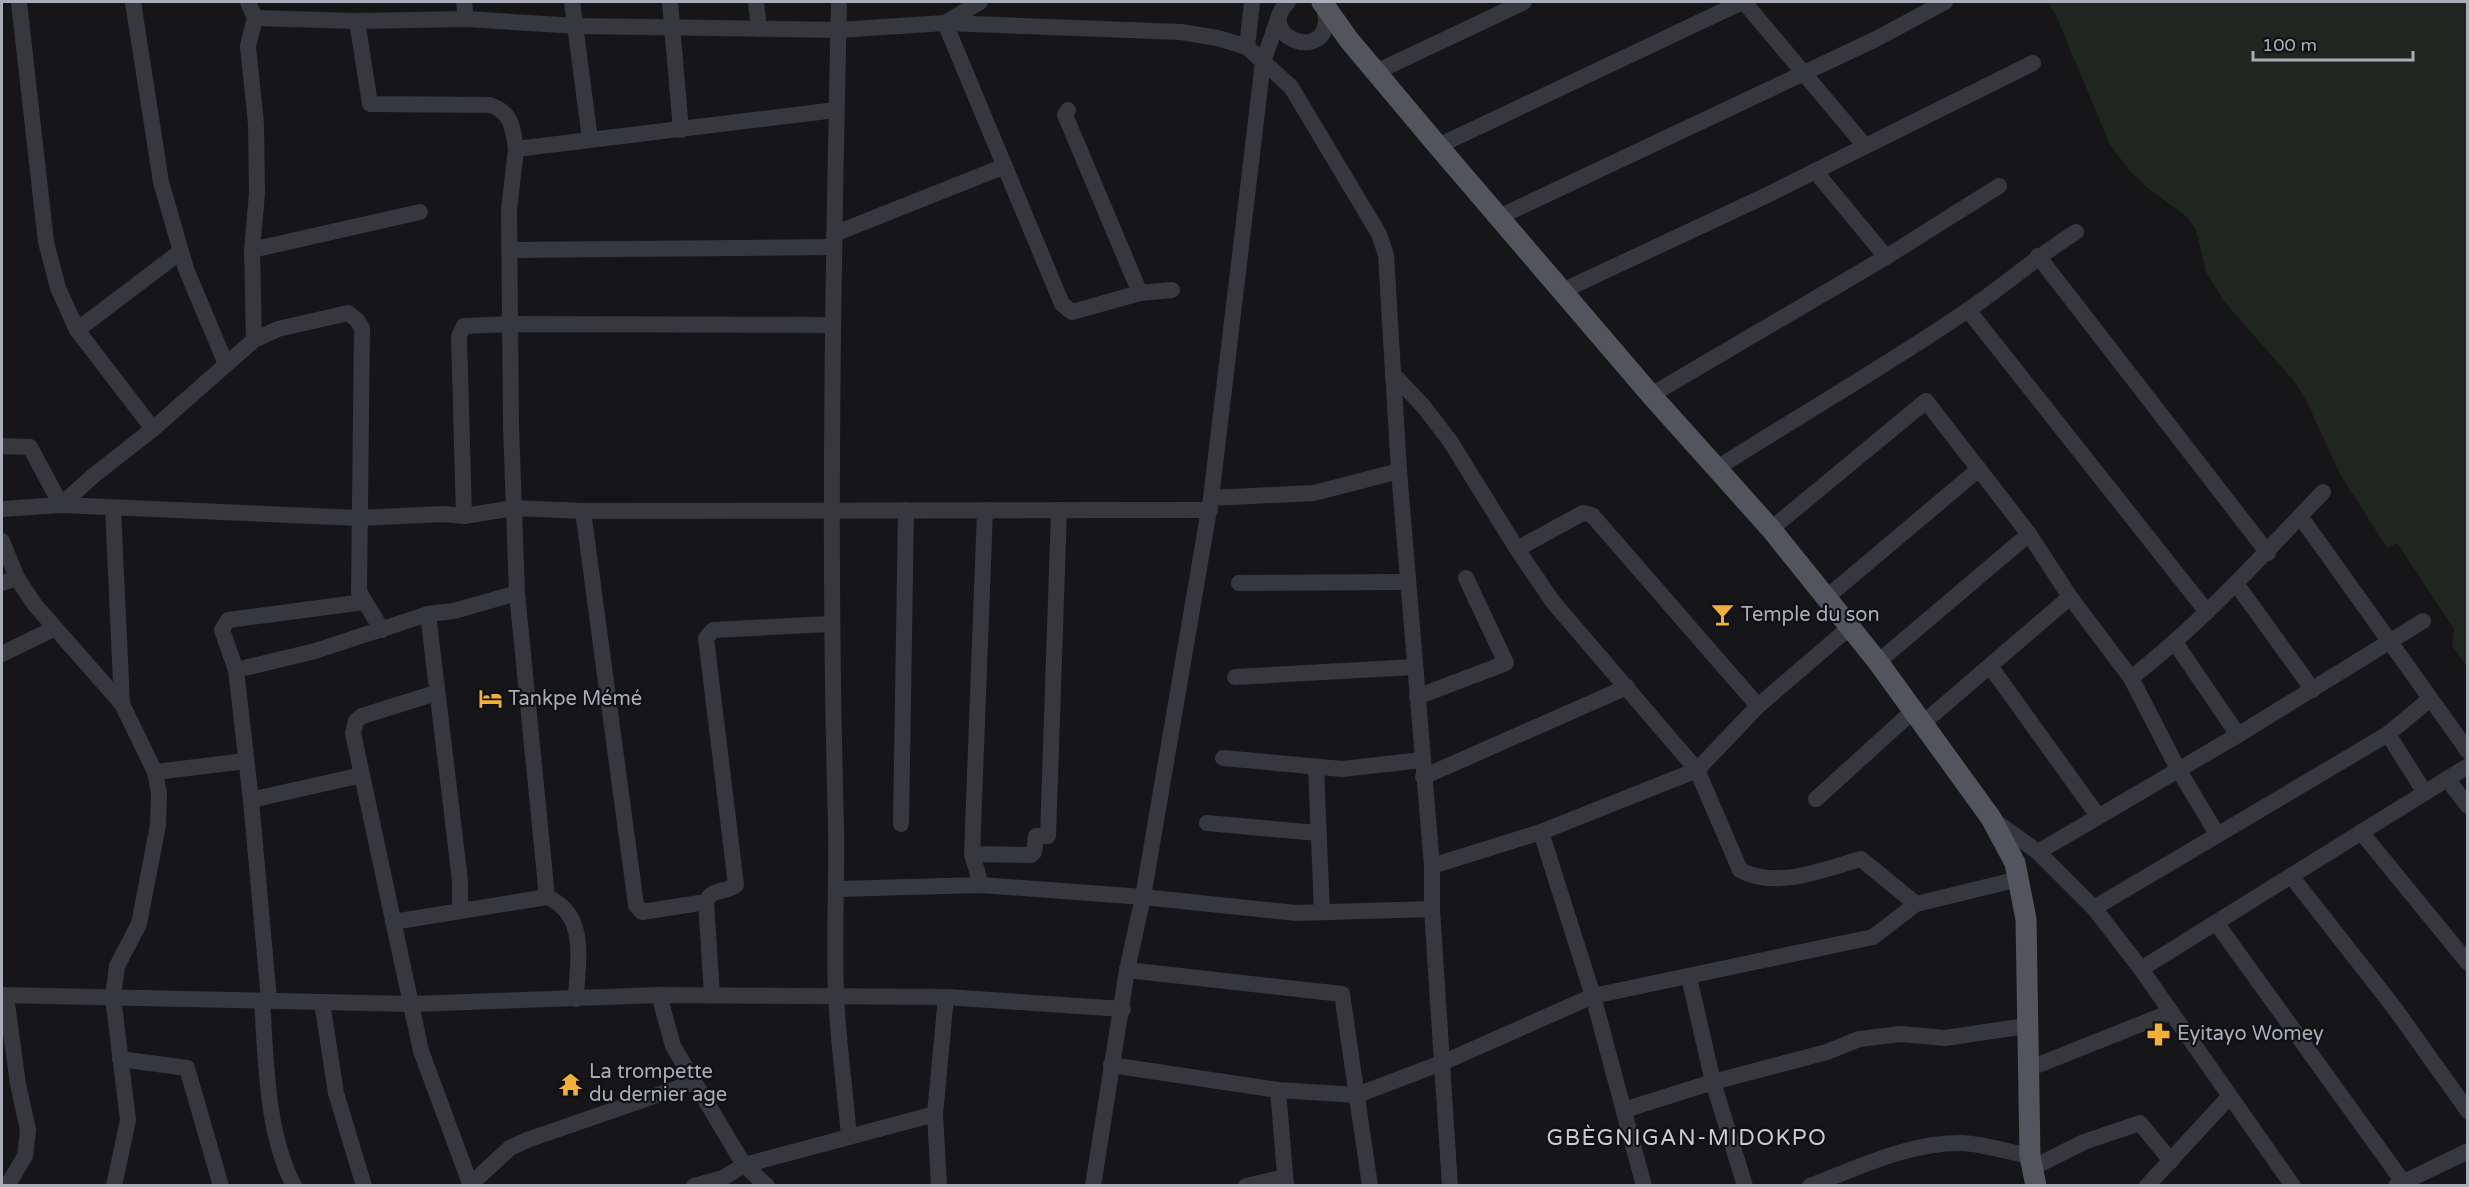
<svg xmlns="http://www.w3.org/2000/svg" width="2469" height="1187" font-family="'Varela Round',sans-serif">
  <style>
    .green { fill: #1e261f }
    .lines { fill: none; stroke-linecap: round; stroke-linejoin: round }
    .minor { stroke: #37383d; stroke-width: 16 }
    .major { stroke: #53555c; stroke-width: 21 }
    .labels { text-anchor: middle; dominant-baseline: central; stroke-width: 4.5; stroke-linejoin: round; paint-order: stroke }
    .poi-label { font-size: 20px; fill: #a8adb8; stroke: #111113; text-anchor: start }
    .quarter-label { font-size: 22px; letter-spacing: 1.5px; fill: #c9ccd4; stroke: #111113 }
  </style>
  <rect width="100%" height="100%" fill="#161618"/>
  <polygon class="green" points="2047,2 2467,2 2467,666 2452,646 2454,629 2397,543 2387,548 2340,474 2305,398 2293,380 2224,301 2206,272 2196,230 2186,216 2149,189 2130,171 2110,145 2055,13"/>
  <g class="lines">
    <g class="minor">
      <polyline points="19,2 46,242 58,288 77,330 153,429"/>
      <polyline points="133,2 161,182 186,269 226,364"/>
      <polyline points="248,2 255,18 248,46 256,124 257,193 252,250 254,340"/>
      <polyline points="464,2 466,19"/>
      <polyline points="572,2 590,139"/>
      <polyline points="670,2 681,130"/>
      <polyline points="756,2 759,29"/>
      <path d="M839,2C833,275 828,549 836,823C837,880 834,937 836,994C838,1042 845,1089 849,1137"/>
      <polyline points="980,2 945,23 1062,304 1072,312 1140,293 1172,290"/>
      <path d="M1288,2C1254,35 1324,63 1326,21C1326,15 1325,8 1320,4"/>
      <polyline points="1744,2 1865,146"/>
      <polyline points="255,18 357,21 466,19 577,26 838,30 945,23 1181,32 1218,38 1247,47 1291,87 1379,234 1386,255 1399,471 1432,866 1432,909 1450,1186"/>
      <path d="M357,21L370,104L490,105C512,112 513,129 516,149"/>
      <polyline points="1247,47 1252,2"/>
      <polyline points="1376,72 1524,2"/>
      <polyline points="1068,110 1065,115 1140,293"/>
      <polyline points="1438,146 1742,2"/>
      <polyline points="1815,171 1886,257"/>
      <polyline points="1499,217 1876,39 1945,2"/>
      <polyline points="834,234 1005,166"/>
      <polyline points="252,250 420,212"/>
      <polyline points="510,250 833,247"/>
      <polyline points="2038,256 2268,553"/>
      <polyline points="1562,291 1763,197 2033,63"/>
      <polyline points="1968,310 2207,612"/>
      <polyline points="77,330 180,252"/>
      <path d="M1393,374L1424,407L1450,441L1517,549L1553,602L1697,770L1740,870C1776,890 1824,869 1861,859L1916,904"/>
      <polyline points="1651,395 1886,257 1999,186"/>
      <polyline points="2,446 30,447 61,505"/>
      <path d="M1717,468C1799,416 1884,367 1965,312C2003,287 2037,256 2076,232"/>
      <polyline points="1211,498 1314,493 1399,471"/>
      <polyline points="61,505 93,476 153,429 254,340 278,329 348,313 357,320 362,328 359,592 382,630"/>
      <polyline points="113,508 122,704"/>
      <polyline points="2,509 61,505 359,518 443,514 464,516 514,508 583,511 1210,510"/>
      <polyline points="583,511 636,905 642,912 706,902"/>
      <polyline points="464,516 459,336 464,326 511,324 832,325"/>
      <polyline points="2300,516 2468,751"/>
      <polyline points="1771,529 1926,401 2029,534 2070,597 2131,678 2178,769 2217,834"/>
      <polyline points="2,541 17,578 35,605 122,704 155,772 159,793 158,825 139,924 117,966 113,997 128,1120 114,1186"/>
      <polyline points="1517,549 1583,513 1592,515 1758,706"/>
      <polyline points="2,583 17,578"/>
      <polyline points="1239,583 1407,582"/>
      <polyline points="2237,585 2313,690"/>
      <polyline points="1827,597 1979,469"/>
      <polyline points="428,614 460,880 460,910"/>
      <polyline points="2176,644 2238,735"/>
      <polyline points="2,654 55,628"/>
      <polyline points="1878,662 2029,534"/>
      <polyline points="1990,666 2098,816"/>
      <polyline points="236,670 315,651 428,614 454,611 517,593"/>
      <polyline points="1235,677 1414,667"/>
      <path d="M2131,678C2202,623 2261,557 2323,492"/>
      <polyline points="436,693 362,716 356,721 353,733 421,1051 471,1186"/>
      <polyline points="1417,697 1506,663 1466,578"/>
      <polyline points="1922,724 2070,597"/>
      <polyline points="2388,734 2425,793"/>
      <polyline points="1223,758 1342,769 1422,760"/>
      <polyline points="1316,768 1322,912"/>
      <polyline points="155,772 246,761"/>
      <polyline points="1423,777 1627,687"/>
      <polyline points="2447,779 2468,806"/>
      <polyline points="1816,799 1913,711"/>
      <polyline points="251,800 362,775"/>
      <polyline points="1992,819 2038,852 2094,908 2141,969 2293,1186"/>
      <polyline points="1207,823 1318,833"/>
      <polyline points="901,824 906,510"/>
      <polyline points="1541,832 1593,996 1644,1186"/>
      <polyline points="2361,832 2468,963"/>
      <polyline points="2038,852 2238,735 2423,621"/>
      <polyline points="972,854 1031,855 1034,852 1036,836 1048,836 1059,510"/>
      <polyline points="1432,866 1541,832 1697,770 1758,706 1850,627"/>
      <polyline points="2291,876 2393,1006 2468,1111"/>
      <polyline points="981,885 972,854 985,510"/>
      <polyline points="837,889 981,885 1143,897 1296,913 1432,909"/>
      <polyline points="547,897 517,593 511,426 509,210 516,149 836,110"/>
      <polyline points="2094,908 2388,734 2430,699"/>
      <path d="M393,922L547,897C589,915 577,962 576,999"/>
      <polyline points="2217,924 2406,1186"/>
      <polyline points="2141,969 2468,766"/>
      <polyline points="1127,970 1342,994 1370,1186"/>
      <polyline points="1689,977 1713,1082 1745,1186"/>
      <polyline points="2,995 411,1004 659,995 946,997 1123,1009"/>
      <polyline points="659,995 673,1046 744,1165 767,1186"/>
      <path d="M712,995L706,902C711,888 726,893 736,885L706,638L713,630L830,624"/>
      <polyline points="6,996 18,1084 28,1130 25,1156 7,1186"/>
      <path d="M262,1000C266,1059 266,1133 294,1186"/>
      <polyline points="269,1000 251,800 236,670 222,630 228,620 364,602"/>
      <polyline points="322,1002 336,1093 364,1186"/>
      <polyline points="120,1059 187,1068 221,1186"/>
      <polyline points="1111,1065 1278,1090 1357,1095 1444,1062 1593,996 1873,937 1916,904 2019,879"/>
      <polyline points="2028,1069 2171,1012"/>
      <polyline points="1278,1090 1286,1186"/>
      <polyline points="1624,1110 1713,1082 1827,1052 1859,1039 1901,1034 1945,1038 2026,1026"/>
      <polyline points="2032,1168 2084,1142 2140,1123 2171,1161"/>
      <polyline points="471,1184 510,1148 527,1140 695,1082"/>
      <polyline points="694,1186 723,1178 744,1165 935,1114"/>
      <polyline points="939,1186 935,1114 946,997"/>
      <polyline points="1093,1186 1127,970 1143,897 1211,498 1263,62 1280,13"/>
      <polyline points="1246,1186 1285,1177"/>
      <path d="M1810,1186C1857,1168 1910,1142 1962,1143C1984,1144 2008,1152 2030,1156"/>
      <polyline points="2147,1186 2229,1097"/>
      <polyline points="2396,1186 2468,1151"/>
    </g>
    <polyline class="major" points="1322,2 1349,40 1438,146 1651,395 1771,529 1878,662 1991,818 2015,863 2026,919 2030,1156 2036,1186"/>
  </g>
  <defs>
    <symbol id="bar-bare" viewBox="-9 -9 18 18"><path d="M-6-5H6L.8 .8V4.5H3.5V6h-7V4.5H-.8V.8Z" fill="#f2b134" stroke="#111113" stroke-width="2.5" paint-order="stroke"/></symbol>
    <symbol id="hotel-bare" viewBox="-9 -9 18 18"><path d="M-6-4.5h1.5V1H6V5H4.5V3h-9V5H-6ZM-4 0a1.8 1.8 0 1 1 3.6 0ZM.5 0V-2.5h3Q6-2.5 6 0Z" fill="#f2b134" stroke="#111113" stroke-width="2.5" paint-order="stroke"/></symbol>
    <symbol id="pharmacy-bare" viewBox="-9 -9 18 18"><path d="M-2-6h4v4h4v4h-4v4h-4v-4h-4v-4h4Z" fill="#f2b134" stroke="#111113" stroke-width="2.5" paint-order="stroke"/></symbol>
    <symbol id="temple-bare" viewBox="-9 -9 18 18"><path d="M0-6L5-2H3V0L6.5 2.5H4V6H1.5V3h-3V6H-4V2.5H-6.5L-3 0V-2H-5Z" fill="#f2b134" stroke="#111113" stroke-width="2.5" paint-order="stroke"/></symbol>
  </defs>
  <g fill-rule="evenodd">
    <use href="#bar-bare" x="1706" y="598" width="33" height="33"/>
    <use href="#hotel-bare" x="474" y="682" width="33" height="33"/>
    <use href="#pharmacy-bare" x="2142" y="1018" width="33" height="33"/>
    <use href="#temple-bare" x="554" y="1068" width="33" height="33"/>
  </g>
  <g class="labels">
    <g class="poi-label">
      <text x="1741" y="615">Temple du son</text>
      <text x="508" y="699">Tankpe Mémé</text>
      <text x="2177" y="1034">Eyitayo Womey</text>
      <text x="589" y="1072">La trompette<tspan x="589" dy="23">du dernier age</tspan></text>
    </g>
    <g class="quarter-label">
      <text x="1687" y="1138">GBÈGNIGAN-MIDOKPO</text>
    </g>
  </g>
  <rect width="2469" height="1187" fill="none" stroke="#a8adb8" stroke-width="6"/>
  <path d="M2253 51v9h160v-9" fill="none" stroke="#a8adb8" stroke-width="3"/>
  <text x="2262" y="51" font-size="18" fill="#a8adb8" stroke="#111113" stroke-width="4.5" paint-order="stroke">100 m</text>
</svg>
